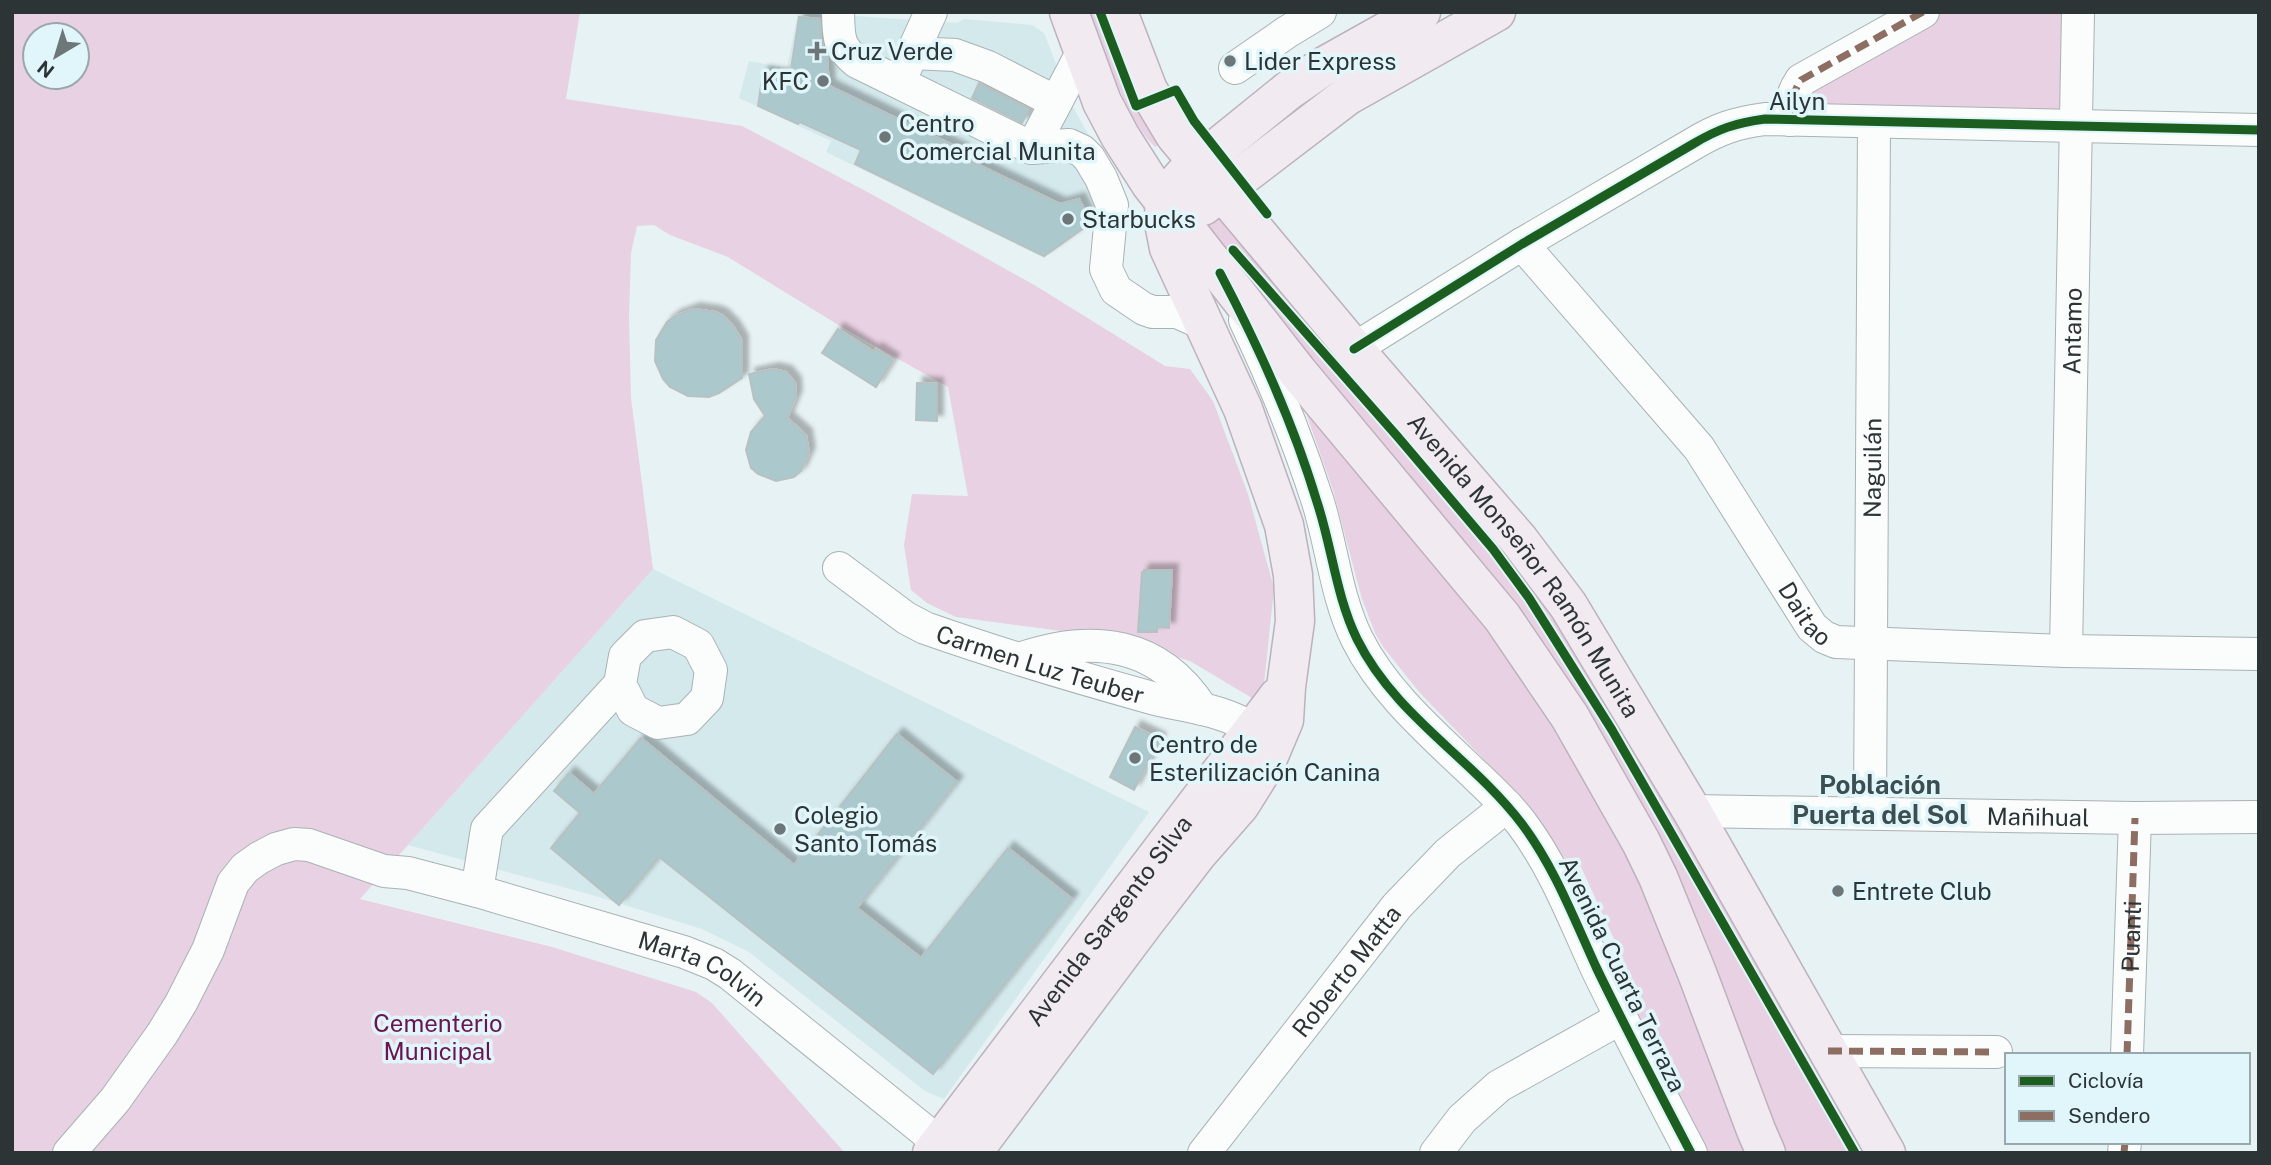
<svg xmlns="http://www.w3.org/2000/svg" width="2271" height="1165" font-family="'Public Sans',sans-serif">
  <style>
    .built { fill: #d4e9ec }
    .green { fill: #e8d1e2; fill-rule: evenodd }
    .building { fill: #abc8cc; stroke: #b8c1c2; stroke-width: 2; filter: url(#shadow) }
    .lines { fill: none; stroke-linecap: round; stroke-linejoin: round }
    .minor-casing { stroke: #a9b2b3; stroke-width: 34 }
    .major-casing { stroke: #bcb1bc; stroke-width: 41 }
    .minor { stroke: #fbfdfd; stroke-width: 32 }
    .major { stroke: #f1eaf1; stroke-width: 38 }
    .quiet { stroke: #8d6e63; stroke-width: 7; stroke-dasharray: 14 7; stroke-linecap: butt }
    .cycleway-casing { stroke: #e1f6fa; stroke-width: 13 }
    .cycleway { stroke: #1b5e20; stroke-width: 9 }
    .poi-dot { fill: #6d7678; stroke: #e1f6fa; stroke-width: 2.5 }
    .labels { text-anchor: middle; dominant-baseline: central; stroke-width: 7; stroke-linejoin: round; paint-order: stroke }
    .poi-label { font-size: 24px; fill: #2c3436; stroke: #e1f6fa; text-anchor: start }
    .street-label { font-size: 24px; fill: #2c3436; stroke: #e1f6fa }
    .park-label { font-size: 24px; fill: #6c1352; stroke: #e1f6fa }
    .neighbourhood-label { font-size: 26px; font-weight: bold; fill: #3c4e51; stroke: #e1f6fa }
  </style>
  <defs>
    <filter id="shadow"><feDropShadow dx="6" dy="-6" stdDeviation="2" flood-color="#0004"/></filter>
  </defs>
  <rect width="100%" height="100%" fill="#e7f2f4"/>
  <g class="built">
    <polygon points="798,12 957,23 964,19 1032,25 1044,33 1073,107 1115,182 1122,202 1044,258 826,152 831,141 739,98 749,61 787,68"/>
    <polygon points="653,569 1149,812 944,1099 925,1091 749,952 702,929 592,895 408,845"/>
  </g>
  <g class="green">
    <path d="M12,12H580L566,99L742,126L875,196L1036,286L1165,366L1190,369L1213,401L1248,494L1274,588L1262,704L1190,661L1114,638L956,617L927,603L911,590L904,545L912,494L968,496L948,387L840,326L728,257L670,235L654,225L637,226L631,253L629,317L631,398L653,569L360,899L552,947L696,992L712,1003L845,1153H12ZM35,35H77V77H35Z"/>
    <path d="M1091,12H1107L1158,145L1155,147C1125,119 1105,52 1091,12Z"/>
    <polygon points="1936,12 2064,12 2061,112 1798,108 1803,88"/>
    <polygon points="1219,215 1559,615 1869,1153 1785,1153 1738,1039 1727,995 1703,933 1683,887 1627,776 1576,690 1516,603 1430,500 1420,492 1206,233 1208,223"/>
    <polygon points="1305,410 1494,630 1623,837 1750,1153 1703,1153 1607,966 1617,960 1620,952 1581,867 1567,862 1526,803 1420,693 1384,648 1375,633 1362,599 1333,490"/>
  </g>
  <g class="building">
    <polygon points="799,17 820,19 821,38 827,55 829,86 963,150 960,156 1060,204 1079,199 1091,223 1044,256 855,164 861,150 800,122 798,124 758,106 763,72 790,76"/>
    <polygon points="979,83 1029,109 1022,123 972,98"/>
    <polygon points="694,309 715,312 722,315 733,326 742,341 742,378 719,393 709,397 688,396 670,387 663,379 655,361 656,340 667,322 675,316"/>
    <polygon points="838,329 874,352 876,349 893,360 876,387 822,353"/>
    <polygon points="773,369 786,372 795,383 796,396 787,418 806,435 809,453 801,471 794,477 776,481 758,474 751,468 746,450 751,432 765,416 754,399 749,374"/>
    <polygon points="917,383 937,384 937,421 916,420"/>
    <polygon points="1144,570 1172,570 1169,628 1157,627 1157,632 1138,632 1142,572 1144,572"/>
    <polygon points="1135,727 1160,739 1134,790 1110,777"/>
    <polygon points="897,734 957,782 857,908 921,958 1008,848 1072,899 933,1074 659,857 619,905 551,848 580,813 554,791 569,773 594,794 641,738 794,865"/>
  </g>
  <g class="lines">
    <defs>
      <g id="minor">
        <path d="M838,12C839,36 837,46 857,62L1032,148L1069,145L1082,151L1089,158L1101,178L1112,205L1106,269L1116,290L1144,309L1153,312H1177L1204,324"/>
        <polyline points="912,53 955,55 988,67 1056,102"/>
        <polyline points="1235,68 1287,32 1320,12"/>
        <polyline points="905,69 931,12"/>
        <path d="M1790,120C1790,103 1792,94 1801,80L1923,12"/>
        <polyline points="1032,148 1083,51"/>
        <path id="s1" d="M1522,244L1699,448L1812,627L1824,637L1836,642L2066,651L2259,654"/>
        <path d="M1245,320C1273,379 1298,440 1318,502C1332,547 1336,596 1357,639C1383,691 1429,731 1470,770C1488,787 1507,804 1522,824C1555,868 1574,919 1597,969C1627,1031 1659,1092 1691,1153"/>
        <path d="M1354,349L1522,244L1693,144C1718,129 1735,123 1765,119L2259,130"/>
        <path id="s2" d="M839,568L906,618L925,628C999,654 1076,677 1152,698C1186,707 1224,709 1254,730"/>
        <path id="s3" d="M2066,651L2078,12"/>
        <path d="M1022,658C1093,634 1159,642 1202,709"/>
        <path id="s4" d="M1692,811L2135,818L2259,817"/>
        <path id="s5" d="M1870,813L1874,122"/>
        <polyline points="477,891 487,829 620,684 625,656 645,636 673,632 698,645 711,670 707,698 687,719 658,723 633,710 620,684"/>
        <polyline points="1828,1051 1996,1052"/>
        <polyline points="2127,1055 2135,818"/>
        <path id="s6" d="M69,1153L115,1100L162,1034L181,1003L208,950L233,883L245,868L259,858L276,849L294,844L309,845L384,871L408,873L477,891L684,952L714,964L730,974L952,1153"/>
        <path id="s7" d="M1204,1153L1397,906L1448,853L1507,806"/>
        <polyline points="1436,1153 1462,1119 1499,1086 1621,1018"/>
        <polyline points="2124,1153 2125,1142"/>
      </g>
      <g id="major">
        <polyline points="1069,12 1102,102 1120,136 1150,183 1297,371 1502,617 1570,717 1641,842 1658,877 1697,973 1756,1130 1766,1153"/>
        <path id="s8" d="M1118,12L1148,90L1175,135L1354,349L1519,540L1568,605L1692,811L1886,1153"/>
        <polyline points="1203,206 1347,96 1496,12"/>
        <path id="s9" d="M932,1153L1278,697"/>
        <polyline points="972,1153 1144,923 1198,853 1240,805 1265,765 1284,720 1286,687 1295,621 1293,575 1284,525 1243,409 1169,248 1165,228 1164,202 1168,193 1184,175 1289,90 1321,68 1421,12"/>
      </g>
    </defs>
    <use href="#minor" class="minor-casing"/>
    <use href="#major" class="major-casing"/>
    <use href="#minor" class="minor"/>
    <use href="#major" class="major"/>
    <g class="quiet">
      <path d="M1790,120C1790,103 1792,94 1801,80L1923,12"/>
      <polyline points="1828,1051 1996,1052"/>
      <path id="s10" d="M2127,1055L2135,818"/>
      <polyline points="2124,1153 2125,1142"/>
    </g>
    <defs>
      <g id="cycleway">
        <polyline points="1100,12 1136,106 1176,90 1194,121 1267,214"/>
        <polyline points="1233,250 1397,436 1493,549 1529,598 1612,730 1855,1153"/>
        <path d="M1220,273C1259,347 1293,422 1317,502C1332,547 1336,596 1357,639C1395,716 1472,758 1522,824C1555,868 1574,919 1597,969C1627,1031 1659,1092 1691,1153"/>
        <path d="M1354,349L1522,244L1693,144C1718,129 1735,123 1765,119L2259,130"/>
      </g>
    </defs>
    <use href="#cycleway" class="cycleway-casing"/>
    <use href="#cycleway" class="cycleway"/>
  </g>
  <g class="poi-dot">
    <path d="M813.5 40.5h7v7h7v7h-7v7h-7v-7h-7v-7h7z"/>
    <circle cx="1230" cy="61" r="7"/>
    <circle cx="823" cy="81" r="7"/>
    <circle cx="885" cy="137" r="7"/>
    <circle cx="1068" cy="219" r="7"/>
    <circle cx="1135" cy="758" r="7"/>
    <circle cx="780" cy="829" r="7"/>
    <circle cx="1838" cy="891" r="7"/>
  </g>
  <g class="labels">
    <g class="poi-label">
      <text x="831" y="51">Cruz Verde</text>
      <text x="1244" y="61">Lider Express</text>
      <text x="809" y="81" text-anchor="end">KFC</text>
      <text x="899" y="123">Centro<tspan x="899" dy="28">Comercial Munita</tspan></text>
      <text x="1082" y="219">Starbucks</text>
      <text x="1149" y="744">Centro de<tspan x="1149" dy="28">Esterilización Canina</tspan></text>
      <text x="794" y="815">Colegio<tspan x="794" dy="28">Santo Tomás</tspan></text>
      <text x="1852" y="891">Entrete Club</text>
    </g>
    <g class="street-label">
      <text x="1797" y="101">Ailyn</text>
      <text stroke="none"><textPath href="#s3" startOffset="320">Antamo</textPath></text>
      <text stroke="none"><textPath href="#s5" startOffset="345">Naguilán</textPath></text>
      <text stroke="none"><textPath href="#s8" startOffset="691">Avenida Monseñor Ramón Munita</textPath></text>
      <text stroke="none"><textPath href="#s1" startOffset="467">Daitao</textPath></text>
      <text stroke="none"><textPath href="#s2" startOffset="226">Carmen Luz Teuber</textPath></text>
      <text stroke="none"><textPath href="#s4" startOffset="346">Mañihual</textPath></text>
      <text stroke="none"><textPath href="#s9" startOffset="292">Avenida Sargento Silva</textPath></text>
      <text stroke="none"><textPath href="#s10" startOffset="119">Puanti</textPath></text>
      <text stroke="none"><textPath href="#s7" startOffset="231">Roberto Matta</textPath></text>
      <text stroke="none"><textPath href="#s6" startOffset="822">Marta Colvin</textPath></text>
      <text transform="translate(1623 974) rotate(64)">Avenida Cuarta Terraza</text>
    </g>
    <g class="park-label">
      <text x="438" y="1023">Cementerio<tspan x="438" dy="28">Municipal</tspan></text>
    </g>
    <g class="neighbourhood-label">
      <text x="1880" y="784">Población<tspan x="1880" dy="30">Puerta del Sol</tspan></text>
    </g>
  </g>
  <rect width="2271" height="1165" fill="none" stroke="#2c3436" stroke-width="28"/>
  <rect x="2005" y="1053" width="245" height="91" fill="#e1f6fa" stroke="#99a8ac" stroke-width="2"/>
  <rect x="2019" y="1076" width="35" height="10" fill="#1b5e20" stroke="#99a8ac" stroke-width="2"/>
  <text x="2068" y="1088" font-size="21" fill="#2c3436">Ciclovía</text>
  <rect x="2019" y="1111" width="35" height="10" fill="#8d6e63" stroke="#99a8ac" stroke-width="2"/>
  <text x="2068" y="1123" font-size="21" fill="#2c3436">Sendero</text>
  <g transform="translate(56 56) rotate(218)"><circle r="33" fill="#e1f6fa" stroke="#99a8ac" stroke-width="2"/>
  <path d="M0-5L12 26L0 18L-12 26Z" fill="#6d7678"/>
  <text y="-10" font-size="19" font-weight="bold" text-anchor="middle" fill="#2c3436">N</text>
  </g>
</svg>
